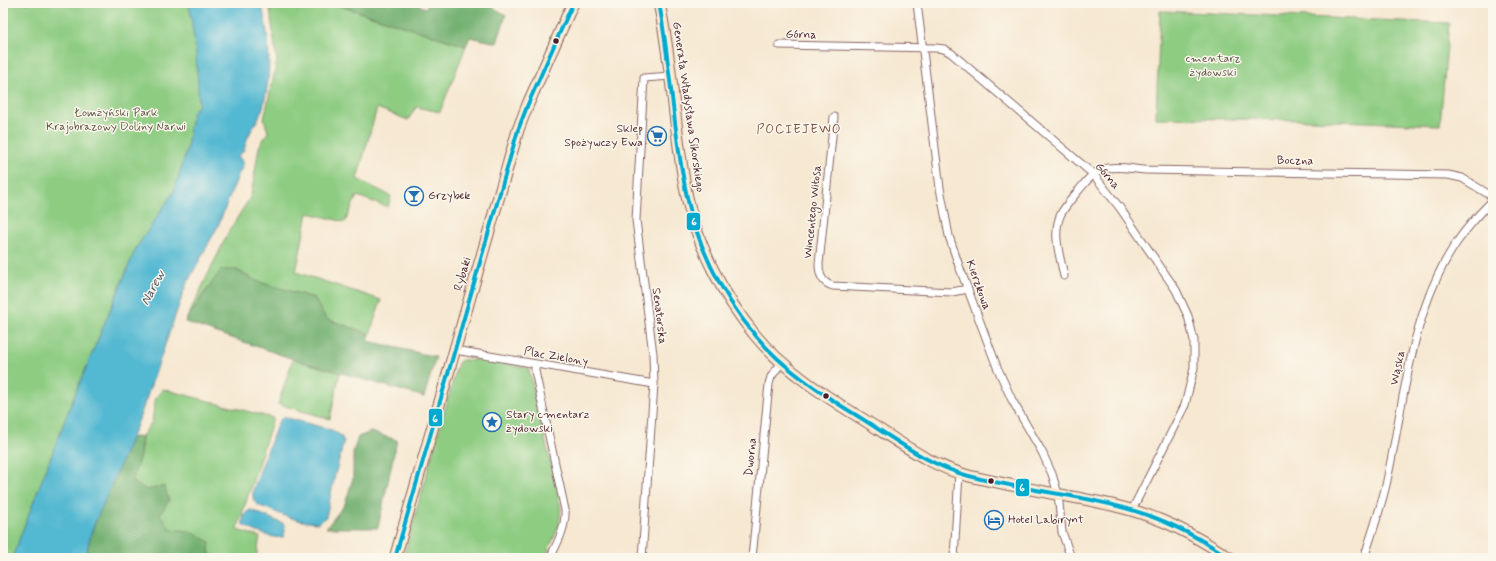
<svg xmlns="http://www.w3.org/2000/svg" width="1496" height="561" font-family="Mynerve,sans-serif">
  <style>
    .green { fill: #8ecc82; stroke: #6c7656 }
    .forest { fill: #72b070; stroke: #5e684e }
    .water { fill: #53b8d1; stroke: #4e6c7e }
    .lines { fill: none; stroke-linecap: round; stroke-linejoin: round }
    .street-casing { stroke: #866565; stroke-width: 9 }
    .secondary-casing { stroke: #866565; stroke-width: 13 }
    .street { stroke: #fff; stroke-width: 7 }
    .secondary { stroke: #fee4c6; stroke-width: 11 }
    .bus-1-casing { stroke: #fbf7ec; stroke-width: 7 }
    .bus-1 { stroke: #00a9ce; stroke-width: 4 }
    .bus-dot { fill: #4a1f2b; stroke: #fbf7ec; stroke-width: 1.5 }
    .labels { text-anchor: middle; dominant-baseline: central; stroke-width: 3; stroke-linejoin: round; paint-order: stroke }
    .street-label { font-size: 12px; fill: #4a1f2b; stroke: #fbf7ec }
    .park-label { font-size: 12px; fill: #5e5345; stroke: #fbf7ec }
    .poi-label { font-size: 12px; fill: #4a1f2b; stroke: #fbf7ec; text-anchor: start }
    .neighbourhood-label { font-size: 13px; letter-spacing: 1px; fill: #7b4d3f; stroke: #fbf7ec }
    .water-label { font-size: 13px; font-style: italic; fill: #4d5565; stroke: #fbf7ec }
    .line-badge { stroke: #fbf7ec; stroke-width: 1.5 }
    .badge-label { font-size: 11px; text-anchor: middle; font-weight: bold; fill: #fff }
  </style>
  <rect width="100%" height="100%" fill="#fbf7ec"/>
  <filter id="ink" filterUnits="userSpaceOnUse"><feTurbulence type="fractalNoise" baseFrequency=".025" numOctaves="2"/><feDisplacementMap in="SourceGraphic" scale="8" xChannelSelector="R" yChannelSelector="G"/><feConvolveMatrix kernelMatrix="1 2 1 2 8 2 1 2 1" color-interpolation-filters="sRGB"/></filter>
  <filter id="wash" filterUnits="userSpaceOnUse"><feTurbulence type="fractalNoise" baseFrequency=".012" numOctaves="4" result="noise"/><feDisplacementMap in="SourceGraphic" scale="16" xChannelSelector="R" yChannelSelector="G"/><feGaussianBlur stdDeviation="0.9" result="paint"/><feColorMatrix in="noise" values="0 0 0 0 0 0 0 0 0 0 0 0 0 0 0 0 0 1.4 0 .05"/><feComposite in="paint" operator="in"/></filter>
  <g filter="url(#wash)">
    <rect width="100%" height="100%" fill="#f6e8d1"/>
    <g class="green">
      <polygon points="3,3 228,3 76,558 3,558"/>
      <polygon points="269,3 331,3 466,46 440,112 416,107 408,120 377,108 357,179 391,196 388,207 357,196 345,222 308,213 296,272 381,300 370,334 326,319 314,298 256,281 237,270 209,286 185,322 229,231 251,196 259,147 268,132 264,119 277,61"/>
      <polygon points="1160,11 1449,23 1440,125 1312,120 1156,118"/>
      <polygon points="293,359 340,372 330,419 278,404"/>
      <path d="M474,359L528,368L529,370L561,508L559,526L545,558H403L458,363C462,358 468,360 473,361Z"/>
      <polygon points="163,389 273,418 237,530 260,537 256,558 213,558 209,551 189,531 170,529 160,514 169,500 131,484 140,455 142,436 152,422 155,399"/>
    </g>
    <g class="forest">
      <polygon points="331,3 412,3 426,8 428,3 486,3 506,15 497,43 470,37 466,46"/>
      <polygon points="221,270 237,270 256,281 314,298 326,319 370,334 368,341 436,357 424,397 293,359 185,322"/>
      <polygon points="371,432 397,440 378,528 326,528 345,504 353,478 353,452 358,437"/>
      <polygon points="142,436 140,455 132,482 147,490 164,486 169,500 160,514 170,529 190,531 210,542 209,551 213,558 85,558 92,530 131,438"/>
    </g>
    <g class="water">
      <path d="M189,3H261C270,35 272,75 263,107C260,118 253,126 249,135C244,144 247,150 238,156L242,161L243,166L241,170L239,173L218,226L186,285L137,425L92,530L85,558H12L73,399L136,248L173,193L187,149L192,113L199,105L196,53Z"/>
      <path d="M284,417L332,430L340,435L344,441L335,475L326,517L318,523C299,522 284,516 266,508C262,507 257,505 255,502C252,498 253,494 253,490L277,425L280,420Z"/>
      <path d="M251,510L284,524L285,531L283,537C275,540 251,530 243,525C242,519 245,511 251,510Z"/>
    </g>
  </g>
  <g filter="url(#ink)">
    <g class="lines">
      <defs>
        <g id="street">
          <polyline points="917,3 940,188 949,236 959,266 997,367 1012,400 1042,452 1052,474 1058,494 1062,532 1071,558"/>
          <polyline points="779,45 936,48 944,49 951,53 1093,174 1120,208 1176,290 1188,316 1194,340 1194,368 1185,405 1132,510"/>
          <path d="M834,117L819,264C819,275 822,283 833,286L952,292L968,289"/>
          <path d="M1064,276C1060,256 1051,231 1062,212C1067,204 1073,197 1079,190C1087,180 1095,170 1108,168C1120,166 1133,169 1145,170L1448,175L1462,178L1493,197"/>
          <polyline points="455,350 654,384"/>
          <path d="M535,365V371L565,510C566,527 558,542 550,558"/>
          <polyline points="642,558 654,384 653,354 636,220 644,78 671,76"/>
          <polyline points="752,558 769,384 771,377 782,362"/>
          <polyline points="954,558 959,473"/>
          <path d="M1364,558C1372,534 1380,510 1386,485C1404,405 1410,310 1457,242C1468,226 1480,213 1493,200"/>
        </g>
        <g id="secondary">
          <path d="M659,3C673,67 674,133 687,197C698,247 723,296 755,335C781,367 822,394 856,415C893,437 927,465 969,476C999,483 1030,489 1061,495C1094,501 1128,507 1160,520C1185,530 1208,544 1230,558"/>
          <polyline points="395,558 518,130 528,104 573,3"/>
        </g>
      </defs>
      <use href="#street" class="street-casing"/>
      <use href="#secondary" class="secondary-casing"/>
      <use href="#street" class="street"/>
      <use href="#secondary" class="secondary"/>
      <defs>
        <g id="bus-1">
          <path d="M659,3C671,67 673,133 687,197C700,256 732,316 777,358C801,380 828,398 856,415C892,437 927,465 969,476C1028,492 1090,495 1147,515C1177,525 1204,541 1230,558"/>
          <polyline points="395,558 518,130 528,104 573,3"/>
        </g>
      </defs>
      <use href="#bus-1" class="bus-1-casing"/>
      <use href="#bus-1" class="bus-1"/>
    </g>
  </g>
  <defs>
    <symbol id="supermarket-ring" viewBox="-11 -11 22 22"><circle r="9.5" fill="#fbf7ec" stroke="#1f6fb2" stroke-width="1.5"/><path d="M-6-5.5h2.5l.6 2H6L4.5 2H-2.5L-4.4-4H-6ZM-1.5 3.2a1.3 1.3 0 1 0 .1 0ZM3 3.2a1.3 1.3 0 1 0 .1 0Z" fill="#1f6fb2"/></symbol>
    <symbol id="bar-ring" viewBox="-11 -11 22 22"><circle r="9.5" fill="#fbf7ec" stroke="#1f6fb2" stroke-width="1.5"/><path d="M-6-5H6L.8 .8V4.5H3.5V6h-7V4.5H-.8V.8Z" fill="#1f6fb2"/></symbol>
    <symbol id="sight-ring" viewBox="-11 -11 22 22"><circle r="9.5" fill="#fbf7ec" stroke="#1f6fb2" stroke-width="1.5"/><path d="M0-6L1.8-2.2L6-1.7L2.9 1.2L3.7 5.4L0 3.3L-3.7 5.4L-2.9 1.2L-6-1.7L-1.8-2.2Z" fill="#1f6fb2"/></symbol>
    <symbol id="hotel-ring" viewBox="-11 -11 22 22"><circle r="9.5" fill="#fbf7ec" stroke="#1f6fb2" stroke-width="1.5"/><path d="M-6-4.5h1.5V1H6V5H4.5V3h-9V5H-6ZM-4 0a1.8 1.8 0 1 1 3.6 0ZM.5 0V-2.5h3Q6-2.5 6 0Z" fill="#1f6fb2"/></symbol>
  </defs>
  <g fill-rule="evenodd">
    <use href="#supermarket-ring" x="646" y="125" width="22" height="22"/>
    <use href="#bar-ring" x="403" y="185" width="22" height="22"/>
    <use href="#sight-ring" x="481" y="411" width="22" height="22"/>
    <use href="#hotel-ring" x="983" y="509" width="22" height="22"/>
  </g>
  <g class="bus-dot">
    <circle cx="556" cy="41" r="3.5"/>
    <circle cx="826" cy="396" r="3.5"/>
    <circle cx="991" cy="481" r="3.5"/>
  </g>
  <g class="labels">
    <g class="street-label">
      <text transform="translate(801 35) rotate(1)">Górna</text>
      <text transform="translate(688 107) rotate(82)">Generała Władysława Sikorskiego</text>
      <text transform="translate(1295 161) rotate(1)">Boczna</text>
      <text transform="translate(1107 176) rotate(49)">Górna</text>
      <text transform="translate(813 212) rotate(-84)">Wincentego Witosa</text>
      <text transform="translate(463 274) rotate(-74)">Rybaki</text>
      <text transform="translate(978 285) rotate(70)">Kierzkowa</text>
      <text transform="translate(659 316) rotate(83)">Senatorska</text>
      <text transform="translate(556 357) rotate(10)">Plac Zielony</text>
      <text transform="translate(1398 368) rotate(-78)">Wąska</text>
      <text transform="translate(751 457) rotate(-84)">Dworna</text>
    </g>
    <g class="park-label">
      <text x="1213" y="59">cmentarz<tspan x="1213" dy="14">żydowski</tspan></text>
      <text x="116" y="113">Łomżyński Park<tspan x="116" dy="14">Krajobrazowy Doliny Narwi</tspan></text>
    </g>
    <g class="poi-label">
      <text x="643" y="129" text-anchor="end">Sklep<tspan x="643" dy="14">Spożywczy Ewa</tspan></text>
      <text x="428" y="196">Grzybek</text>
      <text x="506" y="415">Stary cmentarz<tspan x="506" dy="14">żydowski</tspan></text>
      <text x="1008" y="520">Hotel Labirynt</text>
    </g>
    <g class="neighbourhood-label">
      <text x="799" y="129">POCIEJEWO</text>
    </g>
    <g class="water-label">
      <text transform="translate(153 288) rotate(-62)">Narew</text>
    </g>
  </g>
  <g class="line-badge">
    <rect x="686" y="212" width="15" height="19" rx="4" fill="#00a9ce"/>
    <rect x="428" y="408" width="15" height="19" rx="4" fill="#00a9ce"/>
    <rect x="1015" y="478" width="15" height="19" rx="4" fill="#00a9ce"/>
  </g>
  <g class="badge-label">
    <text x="694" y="225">6</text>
    <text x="435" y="422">6</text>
    <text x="1022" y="491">6</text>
  </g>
  <rect width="1496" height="561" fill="none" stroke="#fbf7ec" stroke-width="16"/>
</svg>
